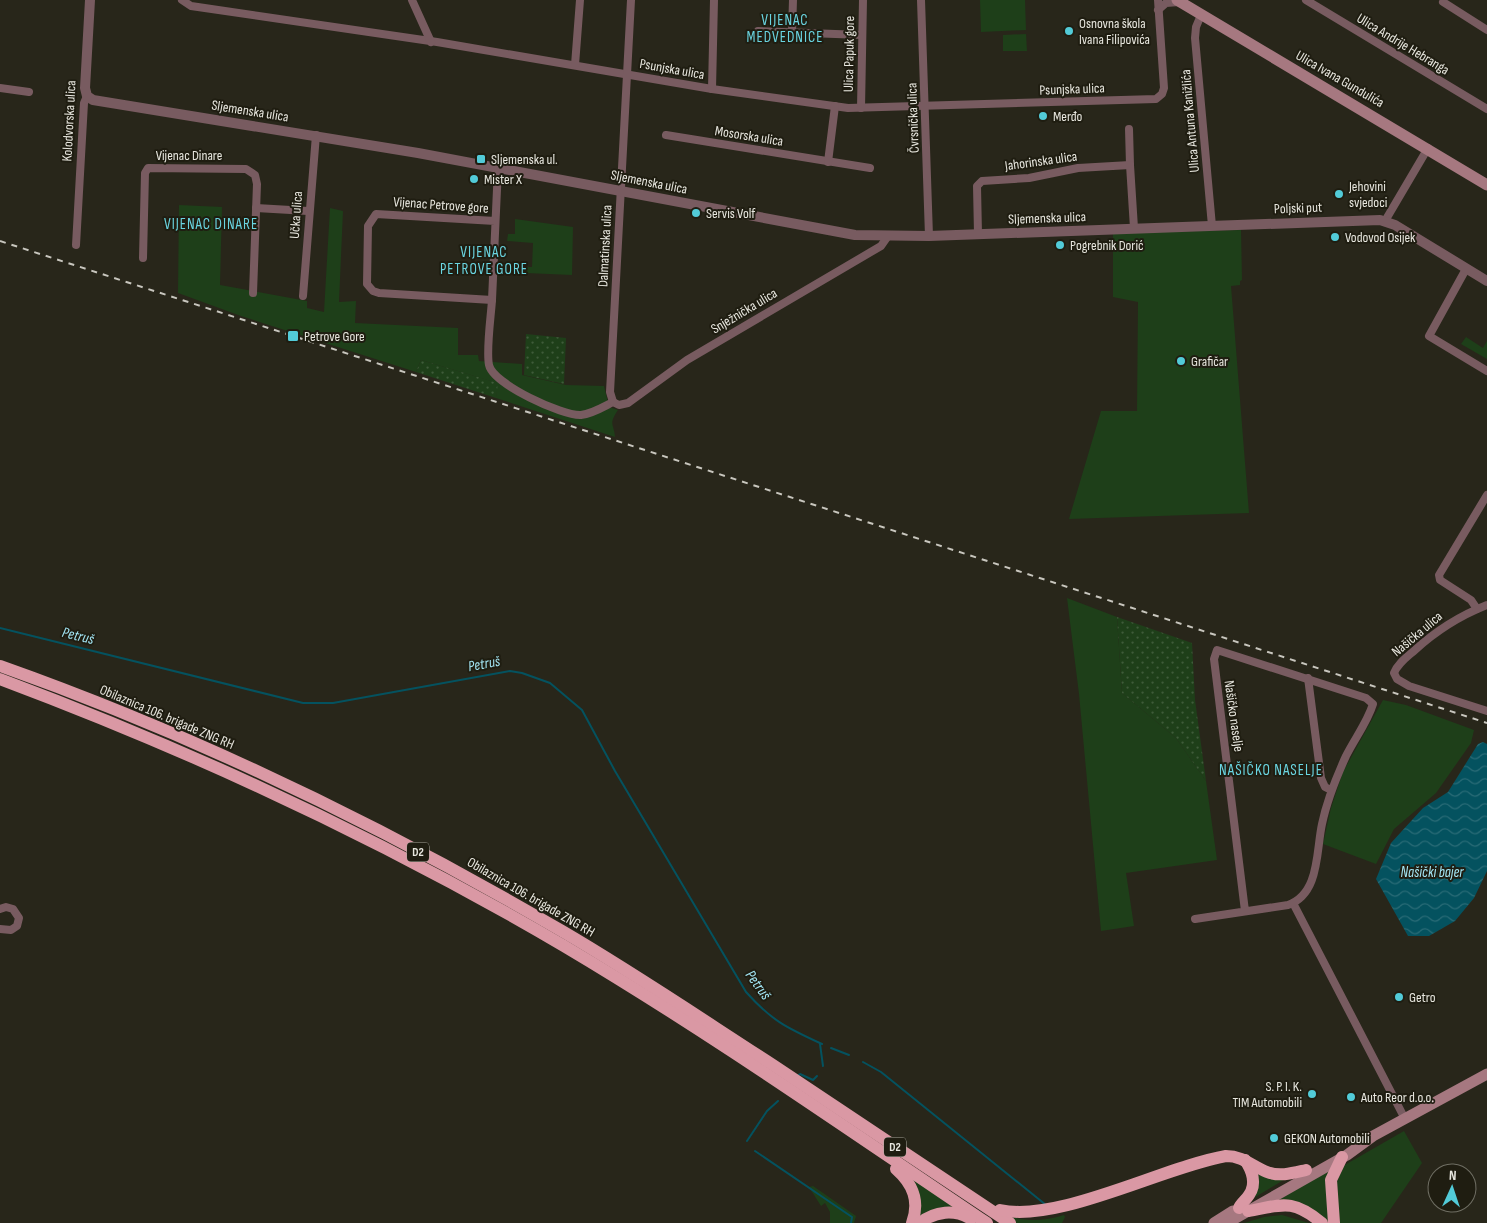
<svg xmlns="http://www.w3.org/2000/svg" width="1487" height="1223" font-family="'Sofia Sans Condensed',sans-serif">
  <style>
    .grass { fill: #1e3f19 }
    .park { fill: url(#park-dots) }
    .water { fill: url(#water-waves) }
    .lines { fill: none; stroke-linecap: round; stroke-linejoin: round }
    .stream { stroke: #04525f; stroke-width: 2 }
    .minor { stroke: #785b60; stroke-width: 8 }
    .tertiary { stroke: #785b60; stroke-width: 10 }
    .secondary { stroke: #a67880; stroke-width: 11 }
    .trunk { stroke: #da98a4; stroke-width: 12 }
    .rail { stroke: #c8c6be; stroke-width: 2; stroke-dasharray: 6 6; stroke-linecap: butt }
    .poi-dot { fill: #52cbd8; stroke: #1f1d11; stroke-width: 2 }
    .labels { text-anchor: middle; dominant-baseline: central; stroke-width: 4; stroke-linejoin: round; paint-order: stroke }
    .shield { fill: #1f1d11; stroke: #acaaa1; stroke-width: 1 }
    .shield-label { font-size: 12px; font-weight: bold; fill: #e8e7df }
    .poi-label { font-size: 14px; fill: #e8e7df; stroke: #1f1d11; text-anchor: start }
    .street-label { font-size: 14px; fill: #e8e7df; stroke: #1f1d11 }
    .neighbourhood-label { font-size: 15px; letter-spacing: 1px; fill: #6ad5e1; stroke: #1f1d11 }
    .water-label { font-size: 15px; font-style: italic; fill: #a4e7f6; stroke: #1f1d11 }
  </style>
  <defs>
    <pattern id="park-dots" width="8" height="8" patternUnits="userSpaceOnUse" patternTransform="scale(1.25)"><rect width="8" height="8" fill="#1e3f19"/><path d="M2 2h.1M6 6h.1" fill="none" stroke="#3f5b3a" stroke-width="1.8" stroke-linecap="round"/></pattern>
    <pattern id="water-waves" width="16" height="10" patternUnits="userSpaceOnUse" patternTransform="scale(1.25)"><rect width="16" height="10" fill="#04525f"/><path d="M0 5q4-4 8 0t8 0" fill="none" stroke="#296b76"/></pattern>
  </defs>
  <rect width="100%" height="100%" fill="#28261a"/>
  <g class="grass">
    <polygon points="980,0 1025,0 1026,30 981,32"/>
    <polygon points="1026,34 1027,51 1003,51 1003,35"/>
    <path d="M179,205L222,207L220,285L307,301V308L324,312L330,208L343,211L339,302L356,301L355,323L458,328V355H478L479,361L522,364V375L566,385L604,386L609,407L618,410C608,425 614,423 615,437L496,398L497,383L421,360L416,372L241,316L178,293Z"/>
    <polygon points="515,219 573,227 572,275 504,272 505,266 532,267 533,243 507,241 508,234 515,234"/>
    <polygon points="1241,230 1242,280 1240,281 1240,285 1231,286 1249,513 1069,519 1101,411 1137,411 1138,302 1113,297 1113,233"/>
    <polygon points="1466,337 1483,348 1487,341 1487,359 1461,344"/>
    <polygon points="1067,598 1117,617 1122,693 1176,738 1206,781 1217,860 1126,873 1134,926 1101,931 1079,694"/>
    <polygon points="1383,700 1406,705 1474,730 1471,743 1436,793 1394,829 1376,864 1323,844 1331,808 1343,772"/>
    <polygon points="1404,1131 1422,1163 1381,1223 1338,1223 1337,1182 1343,1166"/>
    <polygon points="1331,1167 1331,1223 1274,1203"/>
    <polygon points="1253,1169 1287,1178 1252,1199"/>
    <polygon points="908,1175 961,1209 916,1222"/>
    <polygon points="813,1186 856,1216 854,1223 830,1223 830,1212 825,1203 821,1206 809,1187"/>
    <path d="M1064,1215L1065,1217L1062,1223H1015L1009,1216C1028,1222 1044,1221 1064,1215Z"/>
    <polygon points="1282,1215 1309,1223 1244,1223 1264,1217"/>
  </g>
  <g class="park">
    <polygon points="526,334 566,338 564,384 524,375"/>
    <polygon points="421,360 498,383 496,398 416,372"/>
    <polygon points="1117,617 1192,643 1195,700 1206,781 1176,738 1122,693"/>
  </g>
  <polygon class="water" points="1483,742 1487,744 1487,871 1474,898 1455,921 1429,936 1408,936 1376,879 1391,843 1423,808 1448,792 1478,744"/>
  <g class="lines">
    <g class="stream">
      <path d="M0,628L303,703H333L510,671L522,673L550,683L582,710L615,771L746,992C772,1021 787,1028 822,1044"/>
      <polyline points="820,1044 823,1066"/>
      <polyline points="831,1048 849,1055"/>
      <polyline points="863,1062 881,1072 1046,1205"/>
      <polyline points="797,1076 800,1074 813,1080 817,1076"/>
      <polyline points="747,1141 767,1111 778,1101"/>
      <polyline points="755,1151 852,1217 851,1223"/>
    </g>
    <g class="minor">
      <polyline points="182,0 191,6 437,42 712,89 848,108 1156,99 1162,94 1164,88 1158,0"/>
      <polyline points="412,0 431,42"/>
      <polyline points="921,0 929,236"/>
      <polyline points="1306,0 1487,109"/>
      <polyline points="1443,2 1487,30"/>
      <polyline points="1158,10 1166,3 1179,2"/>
      <polyline points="1201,15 1196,27 1195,38 1212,226"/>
      <polyline points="758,31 862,35"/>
      <polyline points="792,32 793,0"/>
      <polyline points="575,65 580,0"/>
      <polyline points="0,88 29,92"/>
      <polyline points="712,89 714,0"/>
      <polyline points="861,108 863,0"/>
      <polyline points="1129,129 1130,165"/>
      <polyline points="666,135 870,168"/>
      <polyline points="828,162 835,106"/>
      <polyline points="256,208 308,211"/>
      <path d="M495,221L376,214L368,226L367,284L373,291L379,293L492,300C494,255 496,211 498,167"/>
      <polyline points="1385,221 1428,148"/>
      <polyline points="978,234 977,186 982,181 1029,178 1078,168 1130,165 1134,228"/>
      <polyline points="76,245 84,103 87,96"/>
      <polyline points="143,258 145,173 148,168 246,169 255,175 257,184 253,293"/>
      <polyline points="1466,269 1429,336 1487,371"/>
      <polyline points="303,296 316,135"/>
      <path d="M492,300C491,316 486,350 489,365C493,384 562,416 581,415C592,414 603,407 613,402"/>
      <polyline points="613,402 610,392 631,0"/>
      <polyline points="613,402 619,405 628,403 687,360 881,246 888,236"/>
      <path d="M1487,605C1459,616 1437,630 1415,650C1407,657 1398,663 1394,673L1397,679L1409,686L1487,711"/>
      <polyline points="1477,609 1471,600 1440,580 1439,575 1487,495"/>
      <polyline points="1308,678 1321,778 1325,787 1331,790"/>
      <polyline points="1293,903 1405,1119"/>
      <polyline points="0,909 6,907 13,909 19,918 17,926 11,930 0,929"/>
      <path d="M1195,919L1288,905C1320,894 1316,851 1322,824C1327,800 1336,778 1346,756C1355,738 1367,723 1373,704L1366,698L1217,650L1214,659L1245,911"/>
    </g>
    <polyline class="tertiary" points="90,0 85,88 87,96 93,100 418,153 855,235 929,236 1380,220 1395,225 1487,281"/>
    <g class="secondary">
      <polyline points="1177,0 1487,185"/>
      <polyline points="1214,1223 1233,1211"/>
      <polyline points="1227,1223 1347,1155 1373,1136 1487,1074"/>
    </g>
    <g class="trunk">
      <path d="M0,666C195,735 384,827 562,931C634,973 703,1020 773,1065C852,1118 931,1170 1010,1223"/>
      <path d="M0,679C195,752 385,841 564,946C709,1032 847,1129 987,1223"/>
      <path d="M896,1169C913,1184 920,1201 912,1223"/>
      <path d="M1239,1208C1241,1203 1246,1200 1249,1195C1257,1184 1252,1170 1245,1160"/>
      <path d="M1000,1210C1059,1223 1163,1167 1226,1156C1243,1156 1252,1166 1267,1172C1280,1177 1293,1173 1306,1170"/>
      <path d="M1248,1211C1282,1205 1292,1198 1322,1223"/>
      <path d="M920,1223C935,1211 955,1209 971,1219"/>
      <polyline points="1334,1223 1331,1180 1342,1157"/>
    </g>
    <polyline class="rail" points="0,241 1487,723"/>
  </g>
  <g class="poi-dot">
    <circle cx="1069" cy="31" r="5"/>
    <circle cx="1043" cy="116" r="5"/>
    <rect x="476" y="154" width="10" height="10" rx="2.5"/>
    <circle cx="474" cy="179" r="5"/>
    <circle cx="1339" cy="194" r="5"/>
    <circle cx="696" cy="213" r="5"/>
    <circle cx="1335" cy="237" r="5"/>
    <circle cx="1060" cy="245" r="5"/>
    <rect x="287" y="330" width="12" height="12" rx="2.5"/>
    <circle cx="1181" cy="361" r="5"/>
    <circle cx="1399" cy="997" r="5"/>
    <circle cx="1312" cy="1094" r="5"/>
    <circle cx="1351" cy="1097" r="5"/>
    <circle cx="1274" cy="1138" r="5"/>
  </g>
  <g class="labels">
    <g class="shield">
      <rect x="407" y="842.5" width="22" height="19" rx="4"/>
      <rect x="884" y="1137.5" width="22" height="19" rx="4"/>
    </g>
    <g class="shield-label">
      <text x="418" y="852">D2</text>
      <text x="895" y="1147">D2</text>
    </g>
    <g class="poi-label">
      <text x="1079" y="23">Osnovna škola<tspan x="1079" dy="16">Ivana Filipovića</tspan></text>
      <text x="1053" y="116">Merđo</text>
      <text x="491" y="159">Sljemenska ul.</text>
      <text x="484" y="179">Mister X</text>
      <text x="1349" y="186">Jehovini<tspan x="1349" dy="16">svjedoci</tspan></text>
      <text x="706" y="213">Servis Volf</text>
      <text x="1345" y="237">Vodovod Osijek</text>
      <text x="1070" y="245">Pogrebnik Dorić</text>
      <text x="304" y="336">Petrove Gore</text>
      <text x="1191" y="361">Grafičar</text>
      <text x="1409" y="997">Getro</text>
      <text x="1302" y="1086" text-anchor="end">S. P. I. K.<tspan x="1302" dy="16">TIM Automobili</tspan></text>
      <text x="1361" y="1097">Auto Reor d.o.o.</text>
      <text x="1284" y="1138">GEKON Automobili</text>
    </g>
    <g class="street-label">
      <text transform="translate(1403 44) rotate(31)">Ulica Andrije Hebranga</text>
      <text transform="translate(849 54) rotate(-89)">Ulica Papuk gore</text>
      <text transform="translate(672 69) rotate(10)">Psunjska ulica</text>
      <text transform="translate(1340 79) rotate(30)">Ulica Ivana Gundulića</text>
      <text transform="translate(1072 89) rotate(-2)">Psunjska ulica</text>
      <text transform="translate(250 111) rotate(9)">Sljemenska ulica</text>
      <text transform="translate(913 118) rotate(-92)">Čvrsnička ulica</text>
      <text transform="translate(69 121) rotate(-87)">Kolodvorska ulica</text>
      <text transform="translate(1190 121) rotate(-95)">Ulica Antuna Kanižlića</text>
      <text transform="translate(749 136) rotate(9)">Mosorska ulica</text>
      <text x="189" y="155">Vijenac Dinare</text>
      <text transform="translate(1041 161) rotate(-8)">Jahorinska ulica</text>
      <text transform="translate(649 182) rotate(11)">Sljemenska ulica</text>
      <text transform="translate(441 205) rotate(4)">Vijenac Petrove gore</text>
      <text transform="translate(1298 208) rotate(-2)">Poljski put</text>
      <text transform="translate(296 215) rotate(-86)">Učka ulica</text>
      <text transform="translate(1047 218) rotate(-2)">Sljemenska ulica</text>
      <text transform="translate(605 246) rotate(-87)">Dalmatinska ulica</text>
      <text transform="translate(744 311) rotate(-31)">Snježnička ulica</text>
      <text transform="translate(1417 634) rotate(-40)">Našička ulica</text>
      <text transform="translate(1234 716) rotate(82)">Našičko naselje</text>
      <text transform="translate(167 717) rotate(23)">Obilaznica 106. brigade ZNG RH</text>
      <text transform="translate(531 897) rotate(30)">Obilaznica 106. brigade ZNG RH</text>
    </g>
    <g class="neighbourhood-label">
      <text x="785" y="20">VIJENAC<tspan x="785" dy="17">MEDVEDNICE</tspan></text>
      <text x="211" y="224">VIJENAC DINARE</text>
      <text x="484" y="252">VIJENAC<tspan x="484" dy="17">PETROVE GORE</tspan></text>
      <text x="1271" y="770">NAŠIČKO NASELJE</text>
    </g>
    <g class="water-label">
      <text transform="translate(78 636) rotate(14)">Petruš</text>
      <text transform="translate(484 664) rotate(-10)">Petruš</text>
      <text x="1432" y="872">Našički bajer</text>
      <text transform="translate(758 985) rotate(54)">Petruš</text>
    </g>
  </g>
  <g transform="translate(1452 1188) rotate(3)"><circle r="24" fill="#1f1d11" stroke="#6f6e63"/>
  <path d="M0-4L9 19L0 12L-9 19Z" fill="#52cbd8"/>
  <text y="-8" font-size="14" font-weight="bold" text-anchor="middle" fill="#e8e7df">N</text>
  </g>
</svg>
